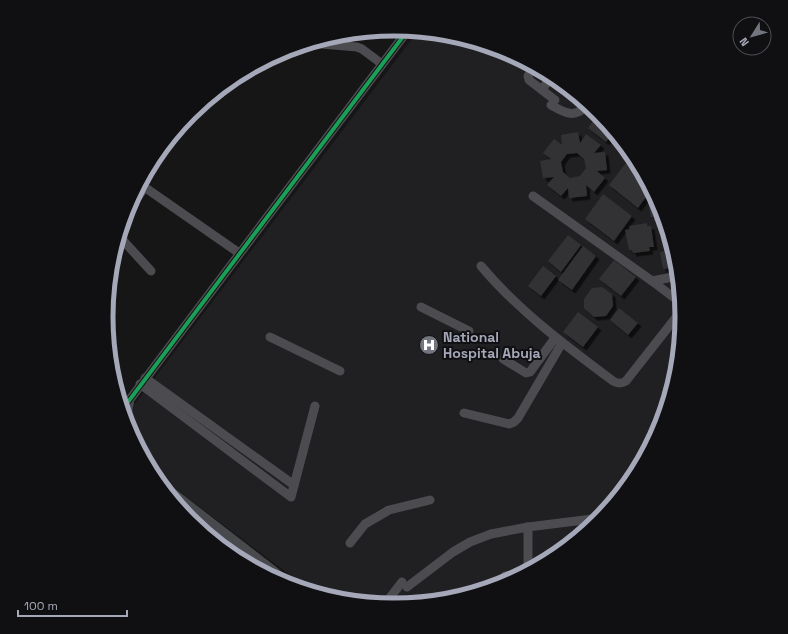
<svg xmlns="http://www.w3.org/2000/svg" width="788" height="634" font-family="'Space Grotesk',sans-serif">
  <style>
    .built { fill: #202022 }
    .building { fill: #323234; fill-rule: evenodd; filter: url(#shadow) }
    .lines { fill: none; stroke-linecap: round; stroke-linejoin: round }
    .minor { stroke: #4b4b50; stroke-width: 9 }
    .major { stroke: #48494c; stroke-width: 12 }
    .cycleway-casing { stroke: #101012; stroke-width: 6 }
    .cycleway { stroke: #1a9f57; stroke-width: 4 }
    .labels { text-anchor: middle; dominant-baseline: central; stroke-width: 4; stroke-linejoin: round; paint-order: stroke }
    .poi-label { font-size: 14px; font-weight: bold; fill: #a5a8b8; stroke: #101012; text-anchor: start }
    .rim { fill: none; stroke: #a5a8b8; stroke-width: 5 }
  </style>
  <defs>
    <filter id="shadow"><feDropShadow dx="3.5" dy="3.5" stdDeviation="0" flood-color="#0009"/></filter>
  </defs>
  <rect width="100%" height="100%" fill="#161616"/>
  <polygon class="built" points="418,31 450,35 504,51 554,78 598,114 634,157 660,207 677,261 682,317 676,373 660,427 633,477 597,521 554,557 504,583 450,600 394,605 338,599 311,591 152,471 129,429 134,405"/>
  <g class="building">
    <polygon points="598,114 613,132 606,142 588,128"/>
    <path d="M578,132L580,143L586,134L601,145L594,153L605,152L607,170L597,171L605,178L594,192L586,185L587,196L569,198L568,188L561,196L547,185L554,177L543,178L540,161L551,159L543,153L554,139L562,145L561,135ZM577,153L584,159L586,168L580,176L570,178L563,172L561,162L567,154Z"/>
    <polygon points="632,155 651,190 638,208 609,185"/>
    <polygon points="603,194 632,216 614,241 585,219"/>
    <polygon points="654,195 660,207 664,220 654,221 654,217 651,217 648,200 651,199 651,196"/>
    <polygon points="647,223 647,226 651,226 654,247 649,247 650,251 633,253 632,250 629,250 625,230 630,229 629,226"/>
    <polygon points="568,235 581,245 561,272 548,261"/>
    <polygon points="583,246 596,256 572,290 558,280"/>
    <polygon points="673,250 677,267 663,269 660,252"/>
    <polygon points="614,260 636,277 621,296 599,279"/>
    <polygon points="543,266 556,276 541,296 528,286"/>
    <polygon points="602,287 612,294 613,306 606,316 594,317 584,308 584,299 592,288"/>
    <polygon points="619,308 638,323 628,335 610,320"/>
    <polygon points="578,312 598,327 583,347 563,332"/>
  </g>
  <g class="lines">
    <g class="minor">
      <polyline points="310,43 357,47 362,49 382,64"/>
      <polyline points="534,67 528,76 529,80 555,100"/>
      <polyline points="542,90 551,76"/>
      <path d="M551,105C565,113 575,119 587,105"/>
      <polyline points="140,184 239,253"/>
      <polyline points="533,196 652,281 681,303"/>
      <polyline points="126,213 145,187"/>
      <polyline points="119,236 151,271"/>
      <path d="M481,266C519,311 566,346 613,381C618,384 621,384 626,381L681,311"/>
      <polyline points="652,281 678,276"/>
      <polyline points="421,307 469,331"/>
      <polyline points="270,337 340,371"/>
      <polyline points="503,359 526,373 530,372 555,338"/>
      <polyline points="145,378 294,485"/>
      <polyline points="140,384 291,497 315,406"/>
      <polyline points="128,402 408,30"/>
      <polyline points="464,413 509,424 514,422 518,418 562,343"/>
      <polyline points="350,543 365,524 389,510 430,500"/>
      <polyline points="525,572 528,568 528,527"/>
      <polyline points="505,576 522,574"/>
      <polyline points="407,587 453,552 470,542 491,534 528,527 600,518"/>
      <polyline points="385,604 402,582"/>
    </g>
    <g class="major">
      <polyline points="125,418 128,402"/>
      <polyline points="163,487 273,572 285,583"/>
      <polyline points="232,555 234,557"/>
    </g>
    <defs>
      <polyline id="cycleway" points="128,402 408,30"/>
    </defs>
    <use href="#cycleway" class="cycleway-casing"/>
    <use href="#cycleway" class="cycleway"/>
  </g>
  <defs>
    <symbol id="hospital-disc" viewBox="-11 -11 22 22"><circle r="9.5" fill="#73757f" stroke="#101012"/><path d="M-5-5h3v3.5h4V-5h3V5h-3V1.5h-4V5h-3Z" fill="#fff"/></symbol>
  </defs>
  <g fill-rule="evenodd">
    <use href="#hospital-disc" x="418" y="334" width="22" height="22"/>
  </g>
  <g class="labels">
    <g class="poi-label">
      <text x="443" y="337">National<tspan x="443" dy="16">Hospital Abuja</tspan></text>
    </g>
  </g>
  <path d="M0 0H788V634H0ZM113 317a281 281 0 1 1 562 0a281 281 0 1 1-562 0Z" fill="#101012" fill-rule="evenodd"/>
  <path class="rim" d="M113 317a281 281 0 1 1 562 0a281 281 0 1 1-562 0Z"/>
  <g transform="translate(752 36) rotate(233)"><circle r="19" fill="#101012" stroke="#4c4d54"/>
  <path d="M0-3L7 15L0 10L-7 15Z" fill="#73757f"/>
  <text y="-6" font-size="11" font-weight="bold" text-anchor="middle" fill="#a5a8b8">N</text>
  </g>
  <path d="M18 610v6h109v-6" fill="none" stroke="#a5a8b8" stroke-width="2"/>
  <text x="24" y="610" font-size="12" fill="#a5a8b8" stroke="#101012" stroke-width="3" paint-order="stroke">100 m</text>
</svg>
